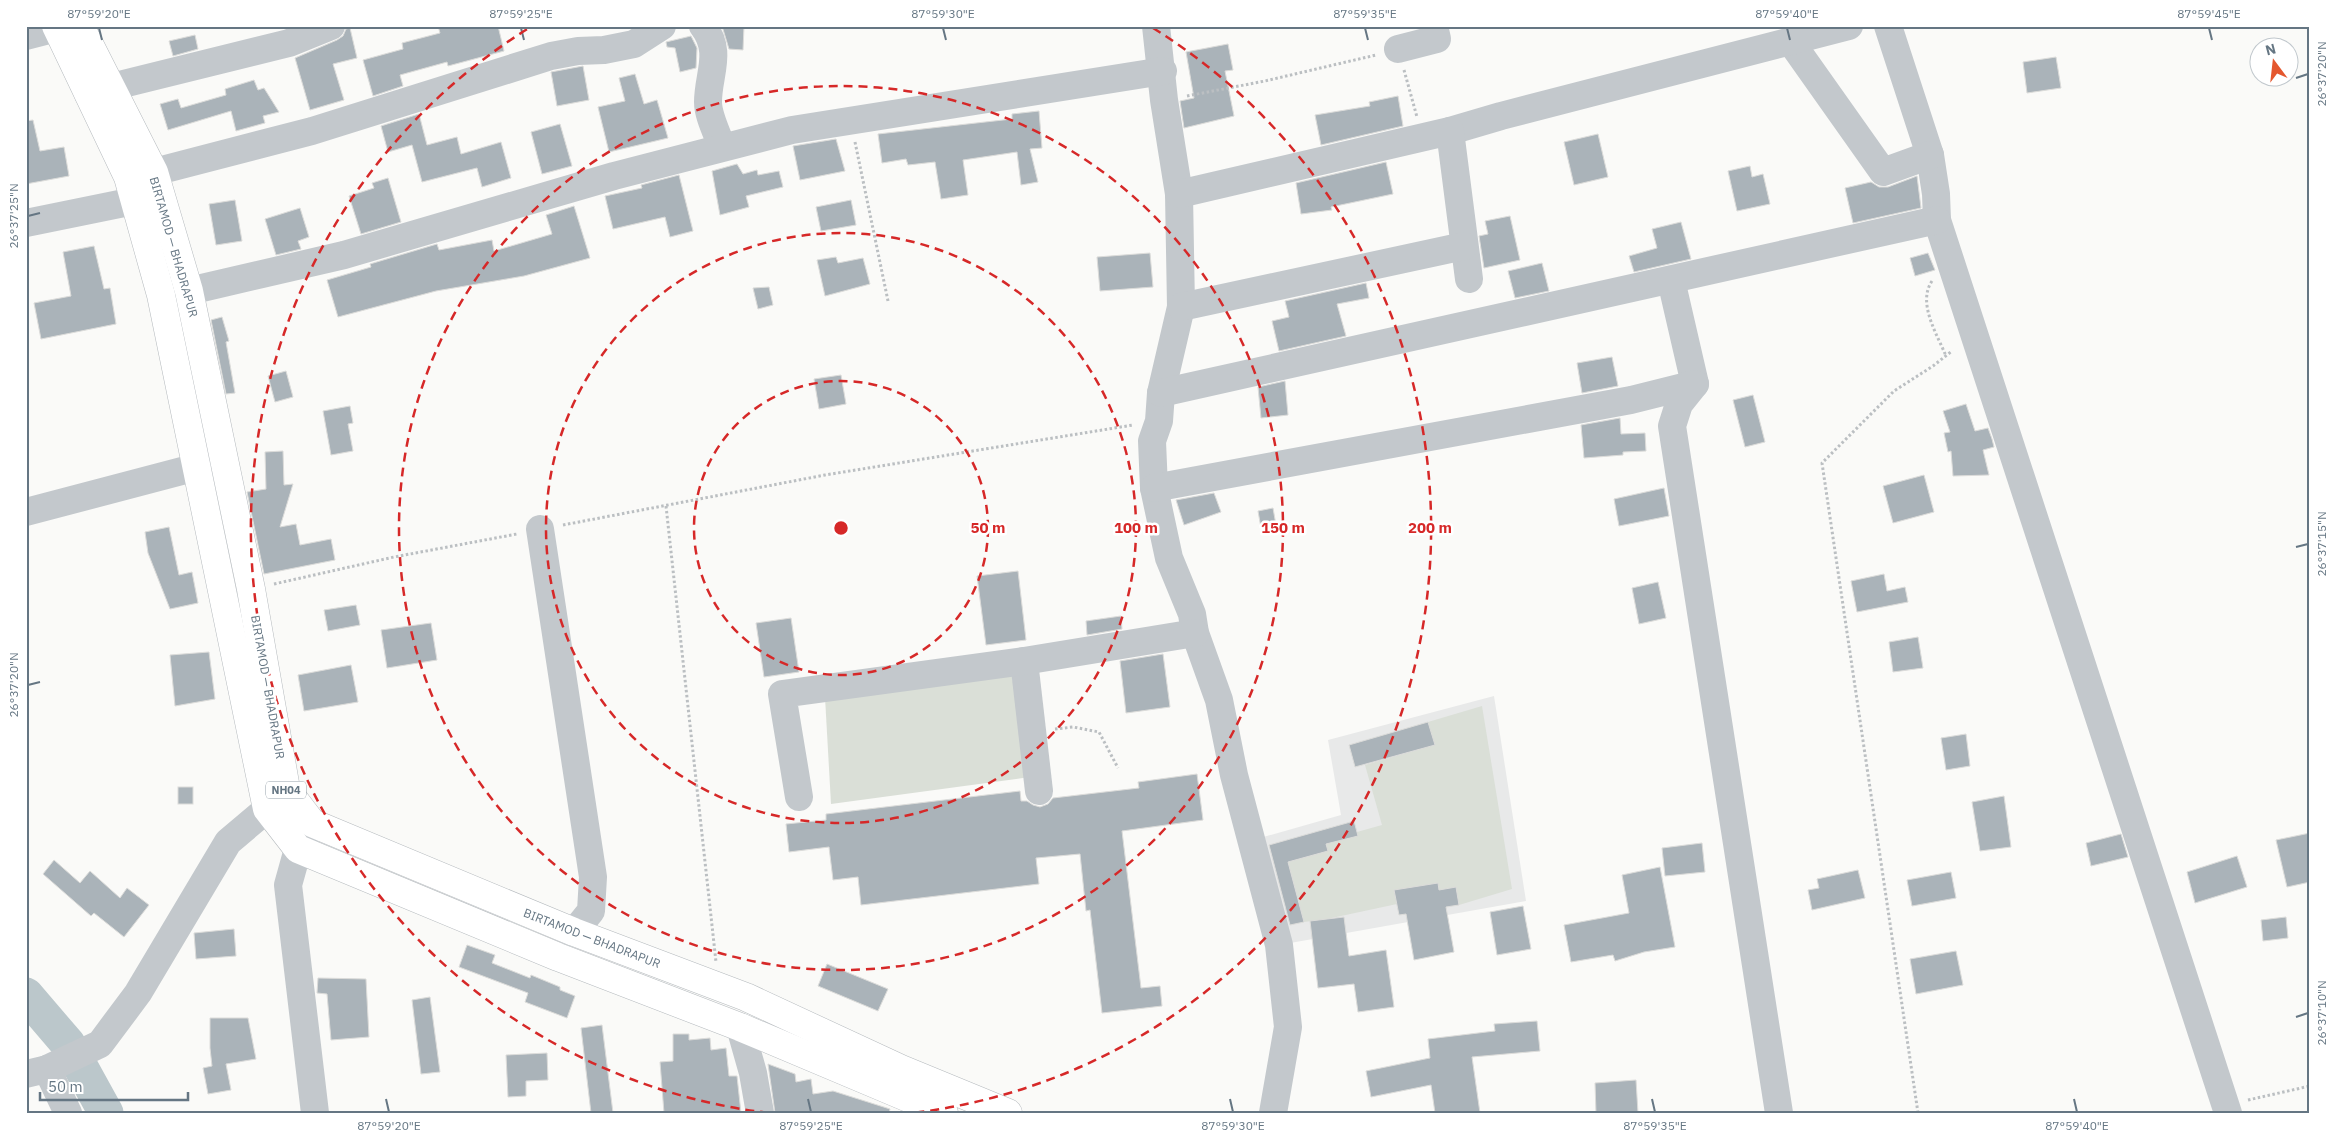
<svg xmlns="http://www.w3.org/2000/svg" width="2336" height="1139" font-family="'IBM Plex Sans',sans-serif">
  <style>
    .built { fill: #e8e9e9 }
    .green { fill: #dadfd7 }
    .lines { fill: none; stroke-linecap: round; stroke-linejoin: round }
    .river { stroke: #bbc7cb; stroke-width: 35 }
    .building { fill: #aab3b9; stroke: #dcdcda }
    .major-casing { stroke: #b5babe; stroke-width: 29 }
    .path { stroke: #bbbfc2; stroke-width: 3; stroke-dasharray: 2.5 2.5; stroke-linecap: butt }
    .minor { stroke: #c3c8cc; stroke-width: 28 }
    .major { stroke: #fff; stroke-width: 28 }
    .ticks { fill: none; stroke: #657683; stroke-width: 2 }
    .ring { fill: none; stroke: #d62828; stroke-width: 2.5; stroke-dasharray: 9 6 }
    .labels { text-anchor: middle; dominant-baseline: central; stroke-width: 5; stroke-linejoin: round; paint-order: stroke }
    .shield { fill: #fff; stroke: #939fa8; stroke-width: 1 }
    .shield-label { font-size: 11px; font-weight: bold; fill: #657683 }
    .street-label { font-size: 12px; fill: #657683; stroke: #fff }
    .centre { fill: #d62828; stroke: #fff; stroke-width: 2.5 }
    .ring-label { font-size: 15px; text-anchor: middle; font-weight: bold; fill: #d62828; stroke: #fff; stroke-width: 5; stroke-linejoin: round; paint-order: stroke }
    .neatline { fill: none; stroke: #657683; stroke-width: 2 }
    .ticks-label { font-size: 12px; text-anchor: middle; fill: #657683 }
  </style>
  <rect width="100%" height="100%" fill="#fafaf8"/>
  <polygon class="built" points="1494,696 1526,901 1279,945 1239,844 1341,815 1328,740"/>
  <g class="green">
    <polygon points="1011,671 1030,777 831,804 825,697"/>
    <polygon points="1482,706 1512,889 1459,905 1456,887 1439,890 1438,883 1394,890 1397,904 1327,919 1304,922 1288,862 1328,851 1326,844 1357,836 1357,832 1382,825 1365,765 1434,745 1428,722"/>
  </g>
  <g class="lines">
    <polyline class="river" points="26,995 68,1044 106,1113"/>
  </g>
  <g class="building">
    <polygon points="438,26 498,26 504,51 448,66 447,62 400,75 403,86 373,96 363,60 403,49 402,43 440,33"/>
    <polygon points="722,26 744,26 743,50 729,49"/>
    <polygon points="350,28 357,58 333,64 344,100 310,110 295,58 337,40 343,36 346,29"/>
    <polygon points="195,35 198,49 173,56 169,41"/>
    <polygon points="691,36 697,48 696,68 680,72 675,48 667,47 666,42"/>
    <polygon points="1228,44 1233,70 1225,71 1234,116 1184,128 1180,101 1194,98 1186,52"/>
    <polygon points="2056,57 2061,88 2027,93 2023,62"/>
    <polygon points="583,66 589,100 557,106 551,72"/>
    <polygon points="635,74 644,104 657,100 668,138 609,152 598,107 625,101 619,78"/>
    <polygon points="254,80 258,90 264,88 279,112 263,116 265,123 236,131 231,111 168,130 160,104 178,99 181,108 226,95 225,89"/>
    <polygon points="1398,96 1403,126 1321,145 1315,115 1370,106 1369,102"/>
    <polygon points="1039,111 1042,148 1030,149 1038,182 1021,185 1017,152 963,160 968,195 941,199 935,162 908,165 906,159 882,163 878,134 1012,119 1012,114"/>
    <polygon points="419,114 427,145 457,137 461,154 501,142 511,178 482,187 477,168 422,182 412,145 388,152 381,126"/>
    <polygon points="33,120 40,151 64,147 69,176 26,184 26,121"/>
    <polygon points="560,124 572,166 542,174 531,132"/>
    <polygon points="1598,134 1608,177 1574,185 1564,142"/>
    <polygon points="836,139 845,171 800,180 793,146"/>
    <polygon points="1386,162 1393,194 1331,207 1332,210 1301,214 1296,183"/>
    <polygon points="737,164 743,174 757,170 758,175 779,171 783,187 746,196 749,207 720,215 712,171"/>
    <polygon points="1750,166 1752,177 1763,174 1770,204 1737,211 1728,171"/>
    <polygon points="679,175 693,231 670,237 665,217 613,229 605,196 642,188 641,185"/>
    <polygon points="1917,176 1921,208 1853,223 1845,188 1871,182 1879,187 1888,187"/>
    <polygon points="388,178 401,222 361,234 349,196 374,188 372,183"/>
    <polygon points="235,200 242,241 216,245 209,204"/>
    <polygon points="851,200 856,225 821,231 816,207"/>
    <polygon points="574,206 590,258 524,276 436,291 338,317 327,280 371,267 370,264 437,244 439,250 492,240 494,251 552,234 546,215"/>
    <polygon points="300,208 309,237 298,241 301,249 276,255 265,219"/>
    <polygon points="1510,216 1520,260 1484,268 1479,236 1488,234 1485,221"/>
    <polygon points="1681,222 1691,259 1634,272 1629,256 1657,248 1652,229"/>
    <polygon points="94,246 104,289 110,288 116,324 41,339 34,303 71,296 63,252"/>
    <polygon points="1150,253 1153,287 1100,291 1097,257"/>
    <polygon points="1928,253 1935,270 1915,276 1910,258"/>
    <polygon points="836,257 838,263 863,258 870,284 825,296 817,260"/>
    <polygon points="1542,263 1549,291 1515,298 1508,271"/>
    <polygon points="1366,283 1369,298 1337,304 1346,336 1279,351 1272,321 1289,317 1285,301"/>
    <polygon points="769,287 773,305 758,309 753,288"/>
    <polygon points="222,317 229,341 226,342 235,393 226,394 211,320"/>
    <polygon points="1612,357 1618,386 1582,393 1577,363"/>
    <polygon points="286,371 293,397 275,402 268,376"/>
    <polygon points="841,375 846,404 819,409 814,379"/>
    <polygon points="1285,381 1288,415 1261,418 1258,387"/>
    <polygon points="1753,395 1765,442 1745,447 1733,400"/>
    <polygon points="1966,404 1975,431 1988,428 1992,439 1994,447 1983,450 1989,475 1953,476 1951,451 1948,452 1944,433 1950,432 1943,411"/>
    <polygon points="350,406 353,423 348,424 353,451 331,455 323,411"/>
    <polygon points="1620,418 1621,434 1645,433 1646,451 1623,452 1623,455 1584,458 1581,425"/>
    <polygon points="283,451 284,485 293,484 280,527 296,524 300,545 331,539 335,560 264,574 247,492 266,489 265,452"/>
    <polygon points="1924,475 1934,512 1893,523 1883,486"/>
    <polygon points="1664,488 1669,516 1619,526 1614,499"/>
    <polygon points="1214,493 1221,512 1184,525 1176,500"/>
    <polygon points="1273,508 1276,525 1261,528 1258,511"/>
    <polygon points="169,527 179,575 192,572 198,603 170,609 148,553 145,532"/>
    <polygon points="1018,571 1026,640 986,645 977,576"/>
    <polygon points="1884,574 1887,591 1905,587 1908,602 1857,612 1851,581"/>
    <polygon points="1658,582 1666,618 1639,624 1632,588"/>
    <polygon points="356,605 360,625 328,631 324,610"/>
    <polygon points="1121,616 1122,629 1087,635 1086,621"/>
    <polygon points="791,618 799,672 764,677 756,623"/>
    <polygon points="431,623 437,660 387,668 381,630"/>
    <polygon points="1918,637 1923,668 1893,672 1889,642"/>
    <polygon points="209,652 215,699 175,706 170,655"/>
    <polygon points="1163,654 1170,707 1126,713 1120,661"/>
    <polygon points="351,665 358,702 304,711 298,675"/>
    <polygon points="1428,722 1435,745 1355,767 1349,745"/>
    <polygon points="1966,734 1970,766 1946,770 1941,738"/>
    <polygon points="1197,774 1203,820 1122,831 1141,988 1160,986 1162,1006 1102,1013 1090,910 1086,911 1080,854 1036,858 1039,884 861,905 858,877 833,880 829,847 789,852 786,824 826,820 826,814 1020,791 1021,801 1027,801 1033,805 1040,807 1048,804 1053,798 1139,788 1138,782"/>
    <rect x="178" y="787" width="15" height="17"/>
    <polygon points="2004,796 2011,847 1980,851 1972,802"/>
    <polygon points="1354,821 1358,836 1326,844 1328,851 1288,862 1304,922 1290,925 1269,845"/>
    <polygon points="2310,833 2310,882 2287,887 2276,840"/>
    <polygon points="2121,834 2128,857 2091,866 2086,843"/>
    <polygon points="1702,843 1705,872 1665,876 1662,848"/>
    <polygon points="2237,856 2247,887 2195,903 2187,872"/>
    <polygon points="54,860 80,883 90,871 120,898 127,888 149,905 124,937 94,913 91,916 43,874"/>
    <polygon points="1660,867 1675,947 1644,952 1615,961 1613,955 1571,962 1564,925 1629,913 1622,875"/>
    <polygon points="1858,870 1865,898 1812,910 1808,890 1819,888 1817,879"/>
    <polygon points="1951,872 1956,898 1912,906 1907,880"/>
    <polygon points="1438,883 1439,890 1456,887 1459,905 1446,907 1454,952 1414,960 1406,914 1399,915 1394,890"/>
    <polygon points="1523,906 1531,949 1497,955 1490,912"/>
    <polygon points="1344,917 1349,956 1386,950 1394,1007 1358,1012 1354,984 1318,988 1310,921"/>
    <polygon points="2286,917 2288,938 2263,941 2261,920"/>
    <polygon points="234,929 236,956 196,959 194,933"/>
    <polygon points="467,945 495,955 492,963 530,978 531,975 560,987 560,990 575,996 567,1018 525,1002 528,993 459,967"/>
    <polygon points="1956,951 1963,985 1916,994 1910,959"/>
    <polygon points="827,964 888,989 878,1011 818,986"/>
    <polygon points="318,978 366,979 369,1037 331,1040 327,994 317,993"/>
    <polygon points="430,997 440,1072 421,1074 412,1000"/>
    <polygon points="210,1018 248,1018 256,1059 226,1064 231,1090 208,1094 203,1068 212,1066 210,1048"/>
    <polygon points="1537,1021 1540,1051 1472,1057 1480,1113 1435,1113 1431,1085 1371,1097 1366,1071 1430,1058 1428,1039 1495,1031 1494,1024"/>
    <polygon points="602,1025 613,1113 591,1113 581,1028"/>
    <polygon points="673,1034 689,1034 689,1040 710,1038 711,1050 726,1048 729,1076 737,1076 741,1113 664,1113 660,1062 673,1061"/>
    <polygon points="547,1053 548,1080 526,1081 526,1096 508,1097 506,1055"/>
    <polygon points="768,1064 795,1074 796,1082 811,1079 813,1094 833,1091 890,1109 889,1113 775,1113"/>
    <polygon points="1636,1080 1638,1113 1596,1113 1595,1083"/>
  </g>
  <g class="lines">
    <defs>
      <g id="major">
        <polyline points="56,26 128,177 161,295 267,809 298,849 558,957 740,1027 944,1113"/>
        <polyline points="80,26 154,172 189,291 251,589 286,789 312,823 574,932 746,997 901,1069 1008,1113"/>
      </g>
    </defs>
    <use href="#major" class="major-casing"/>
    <g class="path">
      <polyline points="1404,70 1417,117"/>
      <polyline points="1187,96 1265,81 1376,55"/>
      <polyline points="855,142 888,301"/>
      <path d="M1932,281C1917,303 1937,334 1946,356"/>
      <polyline points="666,506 716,962"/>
      <polyline points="563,525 825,475 1133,425"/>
      <polyline points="274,584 394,557 517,534"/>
      <polyline points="1055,729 1073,727 1099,732 1118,768"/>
      <polyline points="2248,1100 2310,1086"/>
      <polyline points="1918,1113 1822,463 1894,391 1933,366 1952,351"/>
    </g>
    <g class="minor">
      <path d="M703,26C723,52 708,74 708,102C708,116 717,133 722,147"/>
      <polyline points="1156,26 1164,100 1179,194 1181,307 1161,393 1159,421 1152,441 1154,488 1169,558 1192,614 1195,633 1219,700 1234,775 1279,945 1288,1027 1273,1113"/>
      <polyline points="1888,26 1930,155 1936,194 1937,220 2228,1113"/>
      <polyline points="26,36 57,28"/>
      <polyline points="1791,42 1883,172 1930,155"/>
      <polyline points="1398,49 1437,39 1434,26"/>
      <polyline points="88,94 111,87 289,43 331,26"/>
      <polyline points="1450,131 1501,116 1849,26"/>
      <polyline points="154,172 312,131 551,56 578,51 604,50 634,44 662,26"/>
      <polyline points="1179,194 1450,131 1469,279"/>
      <polyline points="26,223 134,201"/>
      <polyline points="1671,280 1695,384"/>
      <polyline points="189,291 344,255 614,176 792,130 1163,71"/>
      <polyline points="1181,307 1464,246"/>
      <polyline points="1161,393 1937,220"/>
      <polyline points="1154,488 1631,400 1695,384 1679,404 1672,426 1779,1113"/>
      <polyline points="26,512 197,467"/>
      <polyline points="540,529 593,877 591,911 574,932"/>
      <polyline points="1024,661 1039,791"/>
      <polyline points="799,797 782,694 1024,661 1195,633"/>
      <polyline points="309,829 298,849 288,885 315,1113"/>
      <polyline points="740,1027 753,1073 760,1113"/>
      <polyline points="47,1069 68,1113"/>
      <polyline points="26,1074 47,1069 100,1044 138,993 228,842 267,809 283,792"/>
    </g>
    <use href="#major" class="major"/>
  </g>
  <path class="ticks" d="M99,28L102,40M521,28L524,40M943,28L946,40M1365,28L1368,40M1787,28L1790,40M2209,28L2212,40M2296,78L2308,74M28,216L40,213M2296,547L2308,544M28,685L40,682M2296,1017L2308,1013M386,1099L389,1112M808,1099L811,1112M1230,1099L1233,1112M1652,1099L1655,1112M2074,1099L2077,1112"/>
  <g class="ring">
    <circle cx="841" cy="528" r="147"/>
    <circle cx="841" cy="528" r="295"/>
    <circle cx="841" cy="528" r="442"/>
    <path d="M769 1113A589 589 0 0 1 529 28M1153 28A589 589 0 0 1 913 1113"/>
  </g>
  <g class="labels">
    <rect class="shield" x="266" y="781.5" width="40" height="17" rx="4"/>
    <g class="shield-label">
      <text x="286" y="790">NH04</text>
    </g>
    <g class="street-label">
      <text transform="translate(174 247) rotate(74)">BIRTAMOD — BHADRAPUR</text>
      <text transform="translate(268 687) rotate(80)">BIRTAMOD — BHADRAPUR</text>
      <text transform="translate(592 938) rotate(21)">BIRTAMOD — BHADRAPUR</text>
    </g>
  </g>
  <circle cx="841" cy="528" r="8" class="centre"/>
  <g class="ring-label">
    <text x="988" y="533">50 m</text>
    <text x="1136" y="533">100 m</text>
    <text x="1283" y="533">150 m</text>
    <text x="1430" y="533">200 m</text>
  </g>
  <rect width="2336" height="1139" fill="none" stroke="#ffffff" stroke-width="55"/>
  <g transform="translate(2274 62) rotate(345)"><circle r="24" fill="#ffffff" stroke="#c1c8cd"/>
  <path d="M0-4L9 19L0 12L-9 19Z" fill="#e4572e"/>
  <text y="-8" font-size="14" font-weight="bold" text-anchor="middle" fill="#657683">N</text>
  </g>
  <path d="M40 1092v8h148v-8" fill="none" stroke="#657683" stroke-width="2.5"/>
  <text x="48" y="1092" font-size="15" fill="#657683" stroke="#ffffff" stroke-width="4" paint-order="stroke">50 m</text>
  <rect x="28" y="28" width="2280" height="1084" class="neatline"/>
  <g class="ticks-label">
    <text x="99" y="18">87°59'20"E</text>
    <text x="521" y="18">87°59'25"E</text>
    <text x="943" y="18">87°59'30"E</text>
    <text x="1365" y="18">87°59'35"E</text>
    <text x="1787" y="18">87°59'40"E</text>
    <text x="2209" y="18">87°59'45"E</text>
    <text transform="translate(2322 74) rotate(-90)" y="4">26°37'20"N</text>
    <text transform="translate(14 216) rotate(-90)" y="4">26°37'25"N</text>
    <text transform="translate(2322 544) rotate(-90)" y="4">26°37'15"N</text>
    <text transform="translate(14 685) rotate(-90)" y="4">26°37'20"N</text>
    <text transform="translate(2322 1013) rotate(-90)" y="4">26°37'10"N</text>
    <text x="389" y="1130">87°59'20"E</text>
    <text x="811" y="1130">87°59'25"E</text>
    <text x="1233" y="1130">87°59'30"E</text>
    <text x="1655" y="1130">87°59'35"E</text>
    <text x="2077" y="1130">87°59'40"E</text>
  </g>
</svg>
